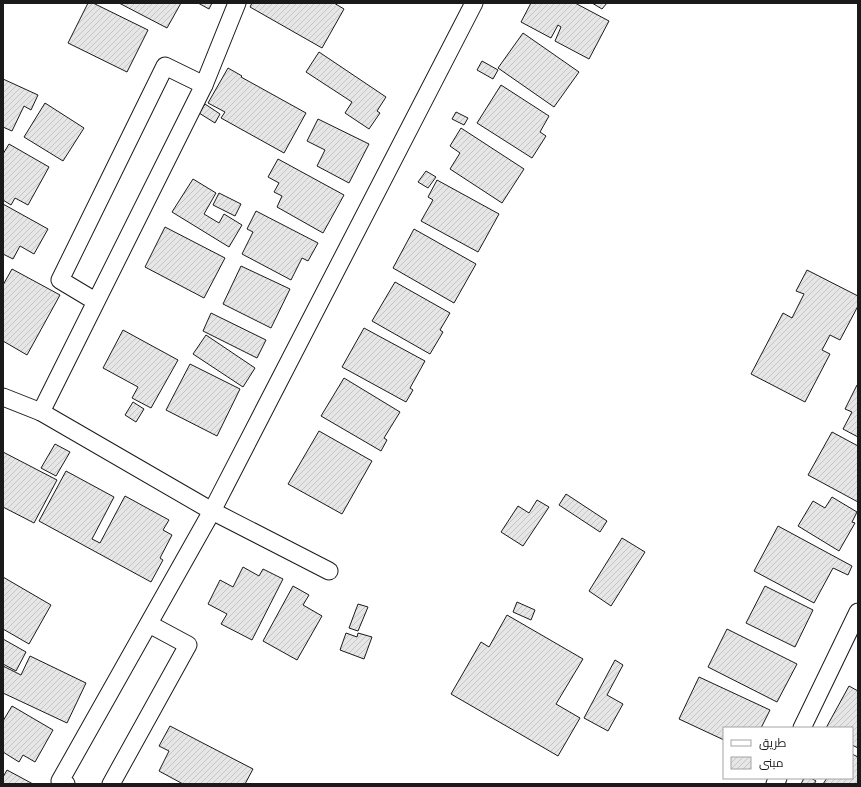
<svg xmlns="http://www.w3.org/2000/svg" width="861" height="787" font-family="'Fira Sans Condensed',Cairo,sans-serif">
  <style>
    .building { fill: url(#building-hatch); stroke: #1a1a1a }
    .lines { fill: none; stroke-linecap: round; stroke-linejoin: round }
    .street-casing { stroke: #1a1a1a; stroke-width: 19 }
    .street { stroke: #fff; stroke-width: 17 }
  </style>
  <defs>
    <pattern id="building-hatch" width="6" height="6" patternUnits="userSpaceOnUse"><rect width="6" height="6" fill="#e6e6e6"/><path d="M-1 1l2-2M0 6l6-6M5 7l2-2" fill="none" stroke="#c5c5c5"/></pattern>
  </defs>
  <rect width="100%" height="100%" fill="#fff"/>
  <g class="building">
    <polygon points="88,3 93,3 148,30 127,72 68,43"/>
    <polygon points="119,3 181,3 167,28"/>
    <polygon points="198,3 212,3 209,9"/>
    <polygon points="252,3 334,3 344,9 322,48 250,7"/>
    <polygon points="531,3 575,3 609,21 589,59 555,41 561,27 558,25 551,38 521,22"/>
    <polygon points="592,3 607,3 602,9"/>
    <polygon points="523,33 579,72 554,107 498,68"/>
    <polygon points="319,52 386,97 377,111 380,113 369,129 345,113 352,102 306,72"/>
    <polygon points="482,61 498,70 493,79 477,70"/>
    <polygon points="228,68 242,76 241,77 306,113 284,153 221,118 225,112 208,103"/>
    <polygon points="3,79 38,95 31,110 24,106 12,131 3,127"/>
    <polygon points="501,85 549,116 540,132 546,136 532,158 477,123"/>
    <polygon points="45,103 84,128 63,161 24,137"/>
    <polygon points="205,104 220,114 215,123 199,113"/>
    <polygon points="456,112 468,118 464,125 452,119"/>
    <polygon points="318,119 369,144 349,183 317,166 325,150 307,141"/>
    <polygon points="461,128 524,169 502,203 450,169 460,153 450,146"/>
    <polygon points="9,144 49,167 28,205 15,198 11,205 3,200 3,154"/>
    <polygon points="278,159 344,195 323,233 277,207 282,196 274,192 279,183 268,177"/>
    <polygon points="426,171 436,177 428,188 418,182"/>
    <polygon points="193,179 216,193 204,214 219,223 224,214 242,225 229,247 172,212"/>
    <polygon points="437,180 499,214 478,252 421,221 433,200 428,197"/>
    <polygon points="219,193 241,204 235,216 213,205"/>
    <polygon points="3,204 48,229 34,254 20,246 13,259 3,254"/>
    <polygon points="256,211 318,243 308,261 302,258 291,280 242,254 253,232 247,229"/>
    <polygon points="165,227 225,258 204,298 145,267"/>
    <polygon points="414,229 476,264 454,303 393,268"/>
    <polygon points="241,266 290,289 271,328 223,304"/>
    <polygon points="12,269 60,295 27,355 3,341 3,285"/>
    <polygon points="807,270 858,296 858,306 840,340 830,335 822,350 830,354 805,402 751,374 783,313 792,318 804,294 796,291"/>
    <polygon points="395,282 450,313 440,330 443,332 430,354 372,321"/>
    <polygon points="211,313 266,340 257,358 203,331"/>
    <polygon points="364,328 425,361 410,388 413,390 406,402 342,367"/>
    <polygon points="123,330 178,360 151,408 132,398 138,387 103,368"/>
    <polygon points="206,335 255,368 243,387 193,354"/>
    <polygon points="190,364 240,389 217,436 166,410"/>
    <polygon points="344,378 400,412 384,438 387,440 381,451 321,416"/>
    <polygon points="857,385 858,386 858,437 843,429 852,412 845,409"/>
    <polygon points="133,402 144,409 136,422 125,415"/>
    <polygon points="319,431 372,461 342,514 288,484"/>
    <polygon points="832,432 858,446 858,502 808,475"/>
    <polygon points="55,444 70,452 56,476 41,468"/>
    <polygon points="3,452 57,480 34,523 3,507"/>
    <polygon points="66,471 114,497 92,539 100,543 125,496 169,520 163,530 172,535 160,558 163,560 151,582 39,521"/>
    <polygon points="566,494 607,521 600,532 559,505"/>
    <polygon points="832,497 857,512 852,522 855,523 839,551 798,526 813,501 825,508"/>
    <polygon points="537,500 549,507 523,546 501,532 518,506 529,513"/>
    <polygon points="778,526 852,566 848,575 833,568 814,603 754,571"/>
    <polygon points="622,538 645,552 611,606 589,591"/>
    <polygon points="243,567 259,576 263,569 283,579 252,640 221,624 227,614 208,604 220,580 233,587"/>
    <polygon points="3,577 51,605 29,644 3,629"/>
    <polygon points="293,586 309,595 303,605 322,616 297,660 263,641"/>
    <polygon points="765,586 813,610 795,647 746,623"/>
    <polygon points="517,602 535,610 531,620 513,612"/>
    <polygon points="358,604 368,607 358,631 349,628"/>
    <polygon points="507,615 583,659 556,704 580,718 558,756 451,694 481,642 489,647"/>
    <polygon points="727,629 797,664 777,702 708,667"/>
    <polygon points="346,633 357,637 358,633 372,637 364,659 340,650"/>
    <polygon points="3,639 26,652 16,671 3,664"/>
    <polygon points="30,656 86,683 67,723 3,693 3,666 21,675"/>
    <polygon points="615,660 623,665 607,695 623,704 608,731 584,718"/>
    <polygon points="699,677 770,710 761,728 724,728 724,740 679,719"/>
    <polygon points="849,686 858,691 858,748 852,745 852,728 826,728"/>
    <polygon points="12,706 53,730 35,762 23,755 19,762 3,752 3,721"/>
    <polygon points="170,726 253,769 245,784 183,784 159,771 169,751 159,746"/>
    <polygon points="852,754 858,757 858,784 823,784 827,778 852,778"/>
    <polygon points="7,770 33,784 3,784 3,777"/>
    <polygon points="804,778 811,778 816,781 814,784 801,784"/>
  </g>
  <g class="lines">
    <defs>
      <g id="street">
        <polyline points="204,85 237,3"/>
        <polyline points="3,397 41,412 212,511 329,571"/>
        <polyline points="41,412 204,85 165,66 60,280 95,301"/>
        <polyline points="802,728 858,612"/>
        <polyline points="66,784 60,781 212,511 474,3"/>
        <polyline points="111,784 188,645 149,624"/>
        <polyline points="775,784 778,778"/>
      </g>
    </defs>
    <use href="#street" class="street-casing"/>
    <use href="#street" class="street"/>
  </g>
  <rect width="861" height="787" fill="none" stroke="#1a1a1a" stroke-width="8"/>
  <rect x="723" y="727" width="130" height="52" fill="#ffffff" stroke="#a3a3a3"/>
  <rect x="731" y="740" width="20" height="6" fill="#ffffff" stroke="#a3a3a3"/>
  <text x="759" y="747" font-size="12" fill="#1a1a1a">طريق</text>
  <rect x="731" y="757" width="20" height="12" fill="url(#building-hatch)" stroke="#a3a3a3"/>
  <text x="759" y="767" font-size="12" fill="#1a1a1a">مبنى</text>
</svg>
